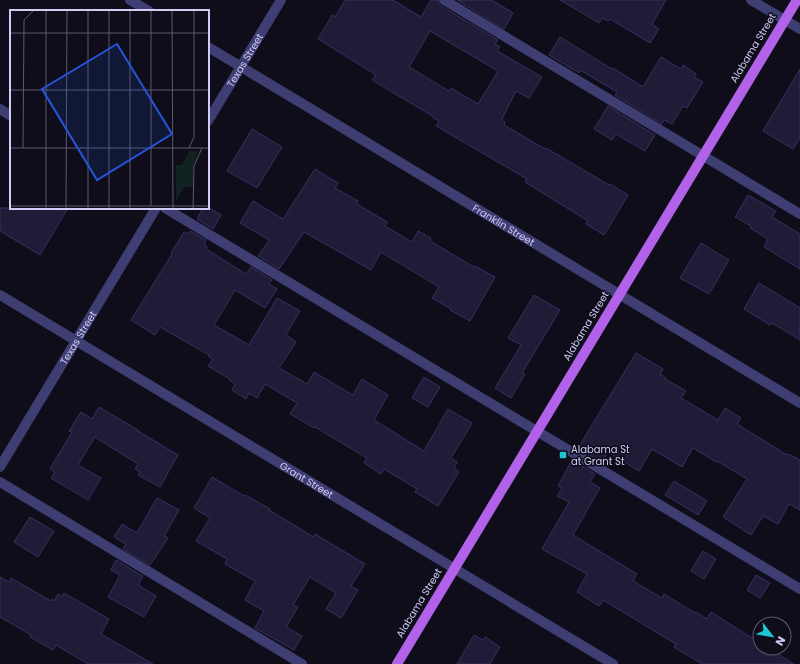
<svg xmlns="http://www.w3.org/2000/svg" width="800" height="664" font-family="Poppins,sans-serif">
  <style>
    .building { fill: #201b37; stroke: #383060; fill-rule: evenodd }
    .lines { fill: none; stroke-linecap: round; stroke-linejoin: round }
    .minor { stroke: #3e3e72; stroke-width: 10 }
    .major { stroke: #b262e9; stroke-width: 10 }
    .poi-dot { fill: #1dc6d2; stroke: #0e0d19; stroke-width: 1.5 }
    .labels { text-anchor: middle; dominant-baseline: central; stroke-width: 3; stroke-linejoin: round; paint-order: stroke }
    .street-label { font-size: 10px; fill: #d0ccf8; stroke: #0e0d19 }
    .poi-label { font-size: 10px; fill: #d0ccf8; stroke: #0e0d19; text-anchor: start }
    .inset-road { fill: none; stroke: #5c5972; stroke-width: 1 }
    .view { fill: #2654da; fill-opacity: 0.15; stroke: #2654da; stroke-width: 2 }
    .inset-edge { fill: none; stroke: #d0ccf8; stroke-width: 2 }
  </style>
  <rect width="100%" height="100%" fill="#0e0d19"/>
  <g class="building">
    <path d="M345,0H393L421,17L431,0H438V3L441,6L498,40L495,44L500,47L497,51L542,77L529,98L516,91L502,119L505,122L504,125L545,149L546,148L609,185L610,184L628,195L604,235L586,224L588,221L525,182L527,179L436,126L439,121L433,118L434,117L372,80L376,75L318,39L332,15L335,17ZM430,31L498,71L478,104L451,88L449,91L409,67Z"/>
    <polygon points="457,0 492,0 513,13 504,29"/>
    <polygon points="560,0 666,0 652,24 659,29 650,43 610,19 608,21 602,18 599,23"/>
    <polygon points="560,37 612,69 613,68 643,87 661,57 681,69 683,65 696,74 694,77 703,82 687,108 683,106 672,124 664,120 662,124 615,95 617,92 580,70 579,73 549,55"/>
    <polygon points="800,69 800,138 793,149 763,131"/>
    <polygon points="608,106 655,135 645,151 616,134 612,140 594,129"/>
    <polygon points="252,129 282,147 257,188 227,171"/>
    <polygon points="315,169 338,183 335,188 358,201 357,204 387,222 385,226 412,242 418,231 431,238 430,241 474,267 475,266 495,277 470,321 450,310 451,309 432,298 439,287 381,252 371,270 304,232 279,269 258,256 269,240 240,223 253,201 283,219"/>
    <polygon points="748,195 776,211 772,217 800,234 800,269 764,247 768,239 750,228 751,226 735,217"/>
    <polygon points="208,207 221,215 213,229 197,219 203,208 208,208"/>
    <polygon points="0,208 68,208 40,255 0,231"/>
    <polygon points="190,231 206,240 204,244 207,246 206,249 246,274 251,267 272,280 269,284 277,289 265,308 235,290 214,325 249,345 277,298 300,311 286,335 296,342 279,368 307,384 314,372 353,395 362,379 388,395 374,420 424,451 448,409 472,423 451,458 457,462 454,468 459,472 438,506 415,492 417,489 384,469 381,474 364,463 367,458 315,427 314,428 290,414 297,403 265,384 257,398 249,393 246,399 232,390 235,384 229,380 230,379 208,366 213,359 208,356 209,355 160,327 155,335 131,320 172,254 171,253 184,232 188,234"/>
    <polygon points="701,243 729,260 709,294 680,278"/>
    <polygon points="759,283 800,308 800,340 772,323 770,325 744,309"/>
    <polygon points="534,295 560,310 522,373 525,374 511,398 495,388 521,345 508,338"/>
    <polygon points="636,353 663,369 660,374 666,378 665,379 686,391 681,398 718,420 725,408 741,418 737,424 787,455 788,454 800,460 800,510 789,504 778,524 763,516 751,535 723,517 747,479 717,461 716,462 693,448 682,467 652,449 639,471 608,452 602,462 579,449 581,445 580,445 592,425"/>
    <polygon points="424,377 440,387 428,407 412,398"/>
    <polygon points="99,407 138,430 138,431 178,455 160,487 138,475 140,472 135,469 138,464 95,437 78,465 101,478 88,500 51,478 55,472 50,469 72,432 69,431 81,412 92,419"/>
    <polygon points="572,460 595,474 590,482 600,488 573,535 637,574 633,581 662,598 664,594 695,613 696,612 707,619 711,612 760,643 760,648 768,648 794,664 702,664 674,647 676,644 603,600 599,606 577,592 587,574 542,549 569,502 557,496 562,488 558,486"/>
    <polygon points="212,477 244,496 245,495 270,509 269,510 307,533 313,537 315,534 365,564 351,586 358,590 341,618 326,609 336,593 310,577 293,605 298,607 286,627 302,636 294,650 255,628 264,611 245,600 255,581 225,564 227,559 196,541 210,518 194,508"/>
    <polygon points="674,481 707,501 698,515 665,495"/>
    <polygon points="157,498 179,510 164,536 168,538 150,565 123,549 126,544 114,537 122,524 137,533"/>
    <polygon points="30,517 54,531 38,557 14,542"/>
    <polygon points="703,551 716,559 704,579 691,571"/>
    <polygon points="116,560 143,576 138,585 156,596 144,617 108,597 120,575 111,570"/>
    <polygon points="756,575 770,583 760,598 747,590"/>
    <polygon points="0,577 9,582 11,578 51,601 52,599 54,601 58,594 62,596 64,593 109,619 101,634 153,664 88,664 56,645 53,650 30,637 31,635 0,617"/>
    <polygon points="474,635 483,640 485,637 500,647 490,664 457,664"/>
  </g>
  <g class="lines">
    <g class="minor">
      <polyline points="130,0 149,11"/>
      <polyline points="444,0 800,214"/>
      <polyline points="751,0 800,29"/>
      <path id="s1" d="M208,47L800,403"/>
      <polyline points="0,109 11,116"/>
      <path id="s2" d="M208,121L281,0"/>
      <polyline points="165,208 800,589"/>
      <path id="s3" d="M0,295L613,664"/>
      <path id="s4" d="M0,467L156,208"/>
      <polyline points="0,482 302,664"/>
    </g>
    <polyline class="major" points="397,664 797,0"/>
  </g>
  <rect class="poi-dot" x="559" y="451" width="8" height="8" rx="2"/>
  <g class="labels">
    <g class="street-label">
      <text transform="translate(753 48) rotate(-59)">Alabama Street</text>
      <text stroke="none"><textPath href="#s2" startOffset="71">Texas Street</textPath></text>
      <text stroke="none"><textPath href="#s1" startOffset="345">Franklin Street</textPath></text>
      <text transform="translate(586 326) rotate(-59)">Alabama Street</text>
      <text stroke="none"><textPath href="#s4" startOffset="151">Texas Street</textPath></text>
      <text stroke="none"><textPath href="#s3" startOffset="358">Grant Street</textPath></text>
      <text transform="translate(419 603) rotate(-59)">Alabama Street</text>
    </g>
    <g class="poi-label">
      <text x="571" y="449">Alabama St<tspan x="571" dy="12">at Grant St</tspan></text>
    </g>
  </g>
  <g transform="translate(10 10)">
    <rect width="199" height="199" fill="#0e0d19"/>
    <path d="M179,141H189L183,155V177H174L166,191V155H172Z" fill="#112221"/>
    <path class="inset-road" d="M99,0V199M162,0L163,199M0,23H199M0,80H199M0,138H199M13,138L14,10L24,0M179,138L184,127V0M0,196H199M141,196V0M36,199V0M56,199L57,0M78,199V0M120,199V0M183,199L184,156L192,138"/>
    <path class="view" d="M107,34L162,124L87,170L32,79Z"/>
    <rect width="199" height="199" class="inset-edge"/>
  </g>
  <g transform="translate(772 636) rotate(121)"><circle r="19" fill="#0e0d19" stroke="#5c5972"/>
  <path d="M0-3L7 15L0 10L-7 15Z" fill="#1dc6d2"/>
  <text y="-6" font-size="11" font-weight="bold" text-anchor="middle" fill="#d0ccf8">N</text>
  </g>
</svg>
